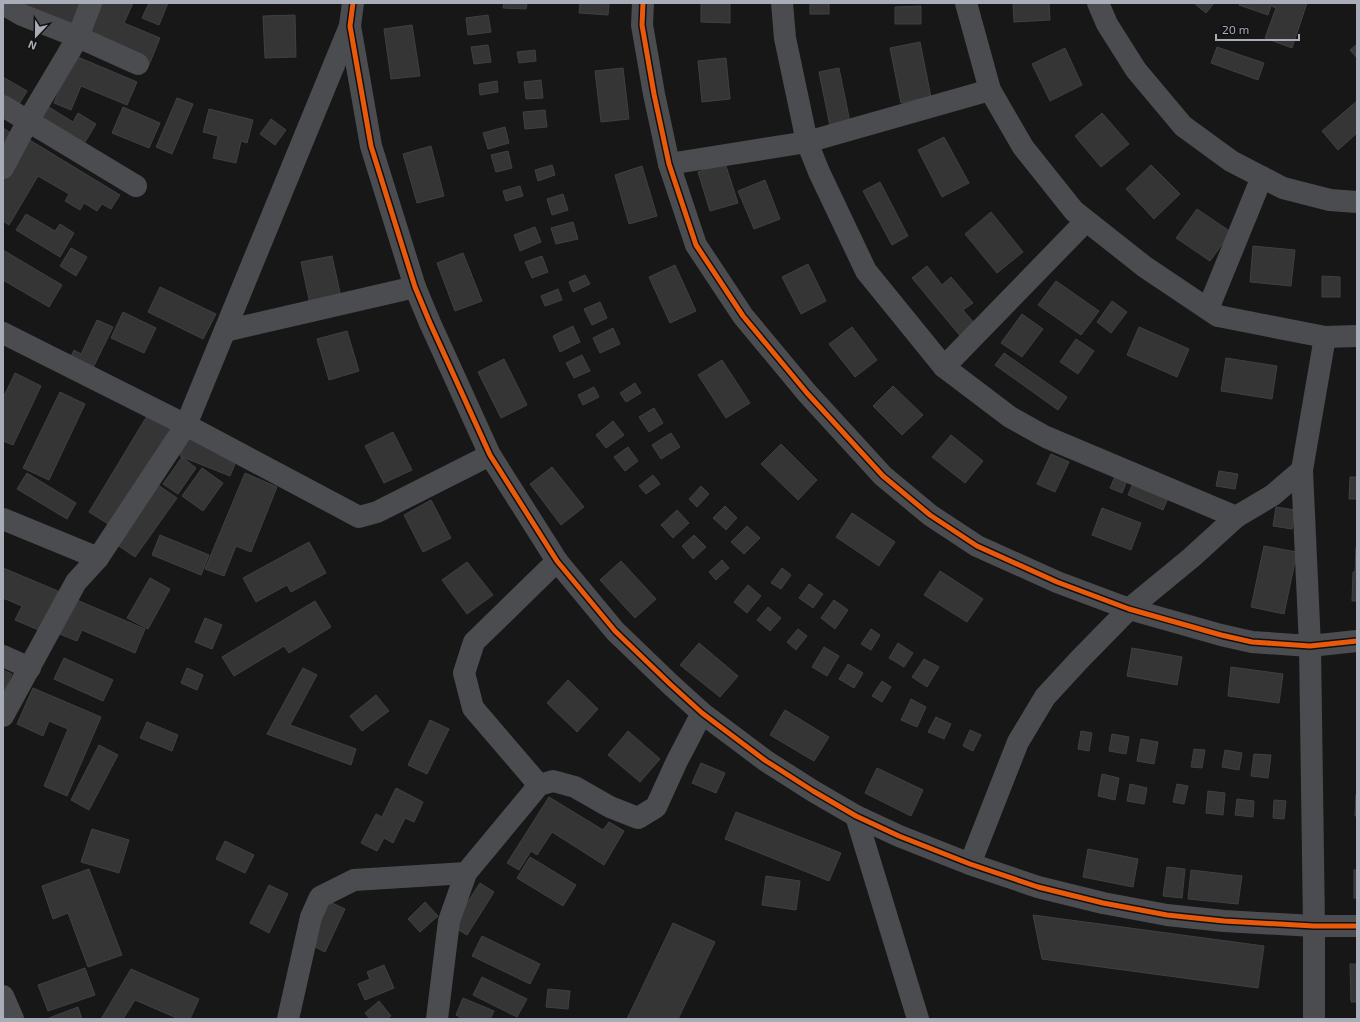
<svg xmlns="http://www.w3.org/2000/svg" width="1360" height="1022" font-family="'Exo 2',sans-serif">
  <style>
    .building { fill: #353536; stroke: #3f4043 }
    .lines { fill: none; stroke-linecap: round; stroke-linejoin: round }
    .minor { stroke: #4b4c50; stroke-width: 22 }
    .cycleway-casing { stroke: #111113; stroke-width: 8 }
    .cycleway { stroke: #e8590c; stroke-width: 5 }
  </style>
  <rect width="100%" height="100%" fill="#171717"/>
  <g class="building">
    <polygon points="11,3 83,3 72,28"/>
    <polygon points="102,3 133,3 124,23 160,38 149,65 87,39"/>
    <polygon points="149,3 168,3 159,25 142,18"/>
    <polygon points="504,3 527,3 526,9 503,8"/>
    <polygon points="580,3 609,3 608,15 579,13"/>
    <polygon points="701,3 730,3 730,23 701,22"/>
    <rect x="810" y="3" width="19" height="11"/>
    <polygon points="1013,3 1049,3 1050,20 1014,22"/>
    <polygon points="1194,3 1214,3 1206,13"/>
    <polygon points="1240,3 1307,3 1292,48 1265,38 1276,8 1271,6 1268,15 1239,5"/>
    <polygon points="921,6 921,24 895,24 895,7"/>
    <polygon points="295,15 296,57 265,58 263,16"/>
    <polygon points="488,15 491,32 468,35 466,18"/>
    <polygon points="412,25 420,76 391,79 384,29"/>
    <polygon points="920,42 931,97 901,103 890,48"/>
    <polygon points="1357,44 1357,58 1350,50"/>
    <polygon points="488,45 491,62 474,64 471,47"/>
    <polygon points="1217,47 1264,63 1258,80 1211,63"/>
    <polygon points="1065,48 1082,85 1050,101 1032,64"/>
    <polygon points="535,50 536,61 519,63 517,52"/>
    <polygon points="73,55 137,82 127,105 81,86 71,110 54,103"/>
    <polygon points="726,58 730,99 702,102 698,61"/>
    <polygon points="623,68 629,119 601,122 595,71"/>
    <polygon points="839,68 851,127 831,131 819,72"/>
    <polygon points="3,77 27,91 15,111 3,104"/>
    <polygon points="541,80 543,98 526,99 524,82"/>
    <polygon points="497,81 498,92 480,95 479,84"/>
    <polygon points="177,98 193,104 172,154 156,147"/>
    <polygon points="1357,101 1357,133 1338,150 1322,131"/>
    <polygon points="44,104 73,122 78,113 96,124 82,147 35,119"/>
    <polygon points="123,107 160,123 149,148 112,133"/>
    <polygon points="209,109 253,120 247,143 241,141 236,163 213,158 218,136 203,132"/>
    <polygon points="545,110 547,127 525,129 523,112"/>
    <polygon points="1102,113 1129,144 1101,167 1075,136"/>
    <polygon points="271,119 286,130 275,145 260,134"/>
    <polygon points="505,127 509,143 488,149 483,133"/>
    <polygon points="3,128 11,133 3,147"/>
    <polygon points="944,137 969,183 942,197 918,150"/>
    <polygon points="28,139 120,195 111,209 102,204 97,211 84,203 80,210 65,201 69,194 38,176 9,225 3,221 3,180"/>
    <polygon points="431,146 444,196 417,203 403,154"/>
    <polygon points="508,151 512,168 496,172 491,155"/>
    <polygon points="725,163 738,203 710,211 698,172"/>
    <polygon points="552,165 555,175 538,181 535,170"/>
    <polygon points="1151,165 1180,194 1154,219 1126,189"/>
    <polygon points="642,166 657,216 629,224 615,175"/>
    <polygon points="765,180 780,219 754,229 738,191"/>
    <polygon points="880,182 908,236 892,245 863,191"/>
    <polygon points="520,186 523,196 506,201 503,191"/>
    <polygon points="563,194 568,210 552,215 547,199"/>
    <polygon points="1197,209 1231,232 1210,261 1176,238"/>
    <polygon points="991,212 1023,252 997,273 965,234"/>
    <polygon points="26,214 55,231 60,224 74,233 60,257 16,230"/>
    <polygon points="573,222 578,239 556,244 551,228"/>
    <polygon points="535,227 541,242 520,251 514,235"/>
    <polygon points="1253,246 1295,250 1291,286 1250,282"/>
    <polygon points="71,248 87,257 76,276 60,266"/>
    <polygon points="3,250 62,285 49,307 3,280"/>
    <polygon points="463,253 482,301 455,311 437,263"/>
    <polygon points="332,256 341,297 310,304 301,262"/>
    <polygon points="542,256 548,272 532,278 525,262"/>
    <polygon points="808,264 826,301 801,314 782,277"/>
    <polygon points="675,265 696,311 670,323 649,277"/>
    <polygon points="927,266 942,285 951,277 973,303 963,310 976,325 961,337 912,278"/>
    <polygon points="585,275 590,284 573,292 569,282"/>
    <polygon points="1322,276 1340,277 1340,297 1322,297"/>
    <polygon points="1056,281 1099,311 1081,335 1038,305"/>
    <polygon points="160,287 216,314 203,339 148,312"/>
    <polygon points="558,289 562,300 545,306 541,296"/>
    <polygon points="1112,301 1127,312 1111,333 1097,322"/>
    <polygon points="600,302 607,318 592,325 584,309"/>
    <polygon points="123,312 156,328 144,353 111,338"/>
    <polygon points="1022,314 1043,329 1022,357 1001,343"/>
    <polygon points="97,320 113,327 89,376 67,365 74,350 81,354"/>
    <polygon points="573,326 580,342 560,352 553,336"/>
    <polygon points="852,327 877,360 855,377 829,344"/>
    <polygon points="1139,327 1189,349 1177,377 1127,355"/>
    <polygon points="613,328 620,344 600,353 593,338"/>
    <polygon points="347,331 359,371 329,380 317,339"/>
    <polygon points="1076,339 1094,351 1078,374 1060,362"/>
    <polygon points="1004,353 1067,397 1058,410 995,365"/>
    <polygon points="582,355 590,371 574,378 566,363"/>
    <polygon points="1226,358 1277,366 1272,399 1221,391"/>
    <polygon points="504,359 527,405 501,418 478,372"/>
    <polygon points="722,360 750,403 726,418 698,375"/>
    <polygon points="15,373 41,386 13,445 3,441 3,398"/>
    <polygon points="635,383 641,393 626,402 620,393"/>
    <polygon points="893,386 923,415 902,435 873,406"/>
    <polygon points="594,387 599,397 583,405 578,395"/>
    <polygon points="60,392 85,404 49,480 23,468"/>
    <polygon points="654,408 663,423 649,432 639,417"/>
    <polygon points="150,411 174,426 113,527 89,512"/>
    <polygon points="613,421 624,435 606,448 596,435"/>
    <polygon points="393,432 412,470 384,483 365,446"/>
    <polygon points="671,433 680,447 661,459 652,445"/>
    <polygon points="951,435 983,461 965,483 932,457"/>
    <polygon points="187,438 237,459 230,476 180,456"/>
    <polygon points="781,444 817,480 798,500 761,464"/>
    <polygon points="628,447 638,461 625,471 614,457"/>
    <polygon points="1051,454 1069,462 1055,492 1037,484"/>
    <polygon points="182,457 196,468 178,494 163,484"/>
    <polygon points="552,467 584,507 561,525 530,484"/>
    <polygon points="202,468 223,483 203,511 182,496"/>
    <polygon points="1219,471 1238,474 1235,489 1216,486"/>
    <polygon points="1117,472 1129,476 1122,493 1110,488"/>
    <polygon points="27,473 76,503 67,519 17,489"/>
    <polygon points="245,473 277,487 251,552 236,546 224,576 205,569"/>
    <polygon points="653,475 660,484 646,494 639,486"/>
    <polygon points="1136,476 1171,491 1163,510 1128,495"/>
    <polygon points="1350,477 1357,477 1357,499 1349,499"/>
    <polygon points="158,485 177,498 135,557 116,544"/>
    <polygon points="701,486 709,494 697,507 689,499"/>
    <polygon points="431,500 451,538 423,552 404,515"/>
    <polygon points="725,506 737,518 726,530 713,518"/>
    <polygon points="1276,507 1295,510 1292,529 1273,526"/>
    <polygon points="1102,508 1141,523 1131,550 1092,535"/>
    <polygon points="677,510 689,523 673,538 661,525"/>
    <polygon points="852,513 895,542 879,566 836,537"/>
    <polygon points="747,526 760,538 744,554 731,542"/>
    <polygon points="160,535 209,555 201,575 152,555"/>
    <polygon points="694,535 706,547 693,559 682,546"/>
    <polygon points="309,542 326,573 291,592 287,585 256,602 243,578"/>
    <polygon points="1264,546 1297,552 1284,614 1251,607"/>
    <polygon points="1356,547 1357,547 1357,572 1355,572"/>
    <polygon points="722,560 729,568 716,580 709,572"/>
    <polygon points="621,561 656,599 635,618 600,580"/>
    <polygon points="467,562 493,595 467,614 442,580"/>
    <polygon points="3,568 58,591 41,631 15,620 22,606 3,598"/>
    <polygon points="782,568 791,575 781,589 771,583"/>
    <polygon points="940,571 983,599 967,622 924,595"/>
    <polygon points="1353,572 1357,572 1357,601 1352,601"/>
    <polygon points="150,578 170,589 148,629 127,618"/>
    <polygon points="809,584 823,594 813,608 799,598"/>
    <polygon points="748,585 761,596 747,613 734,602"/>
    <polygon points="72,598 145,629 135,653 82,630 77,641 57,633"/>
    <polygon points="834,600 848,610 835,629 821,618"/>
    <polygon points="315,601 331,627 289,653 284,646 234,676 222,657"/>
    <polygon points="768,607 781,618 770,631 757,620"/>
    <polygon points="205,618 222,625 212,649 195,642"/>
    <polygon points="798,629 807,636 796,650 787,642"/>
    <polygon points="871,629 880,635 871,650 861,644"/>
    <polygon points="699,643 738,676 720,697 680,665"/>
    <polygon points="898,643 913,653 904,667 889,658"/>
    <polygon points="824,647 839,656 827,676 812,667"/>
    <polygon points="1132,648 1182,657 1177,685 1127,676"/>
    <polygon points="64,658 113,680 103,701 54,679"/>
    <polygon points="924,659 939,667 927,687 912,677"/>
    <polygon points="848,664 863,673 854,688 839,679"/>
    <polygon points="1231,667 1283,674 1279,703 1228,696"/>
    <polygon points="187,668 203,675 197,690 181,683"/>
    <polygon points="303,668 317,675 290,725 356,749 351,765 267,734"/>
    <polygon points="3,670 12,674 3,693"/>
    <polygon points="568,680 598,709 577,732 547,703"/>
    <polygon points="882,681 891,687 882,702 872,696"/>
    <polygon points="33,688 101,717 67,796 44,786 68,729 49,721 43,736 17,724"/>
    <polygon points="376,695 389,711 362,731 350,716"/>
    <polygon points="911,699 926,707 917,727 901,720"/>
    <polygon points="785,710 829,737 814,761 770,735"/>
    <polygon points="936,717 951,724 944,739 928,732"/>
    <polygon points="430,720 449,729 427,774 408,765"/>
    <polygon points="147,722 178,735 172,751 140,738"/>
    <polygon points="970,730 981,735 973,751 963,746"/>
    <polygon points="628,731 660,759 640,782 608,755"/>
    <polygon points="1081,731 1092,733 1089,751 1078,749"/>
    <polygon points="1112,734 1129,737 1126,754 1109,751"/>
    <polygon points="1141,739 1158,742 1154,764 1137,761"/>
    <polygon points="99,745 118,755 89,810 71,800"/>
    <polygon points="1194,749 1205,750 1202,768 1191,767"/>
    <polygon points="1225,750 1242,753 1239,770 1222,767"/>
    <polygon points="1254,754 1271,755 1268,778 1251,776"/>
    <polygon points="701,763 725,773 716,793 692,783"/>
    <polygon points="877,768 923,790 911,816 865,793"/>
    <polygon points="1102,774 1119,778 1115,800 1098,796"/>
    <polygon points="1130,784 1147,788 1144,804 1127,801"/>
    <polygon points="1177,784 1188,786 1184,804 1173,802"/>
    <polygon points="396,788 423,802 414,822 405,818 393,843 384,838 377,851 361,843 376,814 382,817"/>
    <polygon points="1208,791 1225,793 1223,815 1206,813"/>
    <polygon points="1356,794 1357,794 1357,816 1355,816"/>
    <polygon points="549,797 603,830 609,822 624,831 604,865 552,832 537,855 531,851 519,870 507,863"/>
    <polygon points="1237,799 1254,801 1253,817 1235,815"/>
    <polygon points="1274,800 1286,801 1284,819 1273,818"/>
    <polygon points="736,812 841,853 829,881 725,839"/>
    <polygon points="92,829 129,840 119,873 81,862"/>
    <polygon points="225,841 254,855 245,873 216,859"/>
    <polygon points="1088,849 1138,859 1133,887 1083,877"/>
    <polygon points="530,857 576,885 563,906 517,878"/>
    <polygon points="1167,867 1185,869 1182,898 1163,896"/>
    <polygon points="89,869 122,955 88,967 68,913 53,919 42,886"/>
    <polygon points="1191,870 1242,876 1238,904 1188,899"/>
    <rect x="1354" y="870" width="3" height="28"/>
    <polygon points="766,876 800,881 796,910 762,905"/>
    <polygon points="480,883 494,892 467,935 452,926"/>
    <polygon points="269,885 288,894 269,933 250,923"/>
    <polygon points="328,901 345,909 325,952 307,943"/>
    <polygon points="425,902 438,916 420,932 408,919"/>
    <polygon points="1033,915 1264,946 1258,988 1042,959"/>
    <polygon points="673,923 715,942 678,1019 627,1019"/>
    <polygon points="482,936 540,964 530,984 472,956"/>
    <polygon points="1350,964 1357,964 1357,1002 1351,1002"/>
    <polygon points="384,965 394,988 365,1000 358,984 370,979 367,972"/>
    <polygon points="85,968 95,995 48,1011 38,985"/>
    <polygon points="131,969 199,999 190,1019 179,1019 135,1000 123,1019 101,1019"/>
    <polygon points="482,977 527,999 517,1017 473,995"/>
    <polygon points="548,989 570,991 568,1009 546,1007"/>
    <polygon points="463,998 494,1011 490,1019 459,1019 460,1017 456,1015"/>
    <polygon points="379,1001 391,1016 386,1019 370,1019 365,1013"/>
    <polygon points="78,1007 82,1019 50,1019 49,1018"/>
  </g>
  <g class="lines">
    <g class="minor">
      <polyline points="91,3 78,37 28,121 136,186"/>
      <polyline points="353,3 350,26 371,146 415,287 430,323 490,455 557,561 615,631 670,684 702,713 766,761 813,791 856,816 899,836 970,864 1038,887 1103,903 1167,915 1224,921 1314,926 1357,926"/>
      <polyline points="643,3 642,25 654,94 669,164 696,245 743,316 807,393 883,476 930,515 977,546 1057,582 1129,609 1221,635 1252,642 1310,646 1357,641"/>
      <polyline points="782,3 785,38 807,142 819,172 866,271 944,367 1010,417 1046,437 1236,517"/>
      <polyline points="966,3 990,90 1023,147 1074,211 1145,267 1218,316 1325,337 1357,336"/>
      <polyline points="1098,3 1107,24 1136,70 1183,126 1231,161 1283,188 1330,200 1357,202"/>
      <polyline points="3,4 22,15 78,37 138,64"/>
      <polyline points="3,106 28,121 3,168"/>
      <polyline points="669,164 807,142 990,90"/>
      <polyline points="1208,309 1262,177"/>
      <polyline points="225,331 415,287"/>
      <polyline points="3,333 186,425 359,517 377,512 490,455"/>
      <polyline points="944,367 1086,221"/>
      <polyline points="3,519 98,558"/>
      <polyline points="3,656 30,668"/>
      <polyline points="3,716 76,582 98,558 186,425 350,26"/>
      <polyline points="539,785 473,708 464,673 474,642 557,561"/>
      <polyline points="856,816 918,1019"/>
      <polyline points="970,864 1018,742 1045,697 1080,659 1129,609 1191,558 1236,517 1273,495 1302,470"/>
      <polyline points="3,996 13,1019"/>
      <polyline points="288,1019 311,917 320,897 354,880 466,873"/>
      <polyline points="437,1019 449,921 466,873 539,785 553,781 575,787 610,807 638,818 656,807 677,761 702,713"/>
      <polyline points="1314,1019 1314,926 1310,646 1302,470 1325,337"/>
    </g>
    <defs>
      <g id="cycleway">
        <polyline points="353,3 350,26 371,146 415,287 430,323 490,455 557,561 615,631 670,684 702,713 766,761 813,791 856,816 899,836 970,864 1038,887 1103,903 1167,915 1224,921 1314,926 1357,926"/>
        <polyline points="643,3 642,25 654,94 669,164 696,245 743,316 807,393 883,476 930,515 977,546 1057,582 1129,609 1221,635 1252,642 1310,646 1357,641"/>
      </g>
    </defs>
    <use href="#cycleway" class="cycleway-casing"/>
    <use href="#cycleway" class="cycleway"/>
  </g>
  <rect width="1360" height="1022" fill="none" stroke="#a8adb8" stroke-width="8"/>
  <g transform="translate(36 36) rotate(202)" stroke="#111113" stroke-width="3" paint-order="stroke">
  <path d="M0-3L7 15L0 10L-7 15Z" fill="#a8adb8"/>
  <text y="-6" font-size="11" font-weight="bold" text-anchor="middle" fill="#a8adb8">N</text>
  </g>
  <path d="M1216 34v6h83v-6" fill="none" stroke="#a8adb8" stroke-width="2"/>
  <text x="1222" y="34" font-size="12" fill="#a8adb8" stroke="#111113" stroke-width="3" paint-order="stroke">20 m</text>
</svg>
